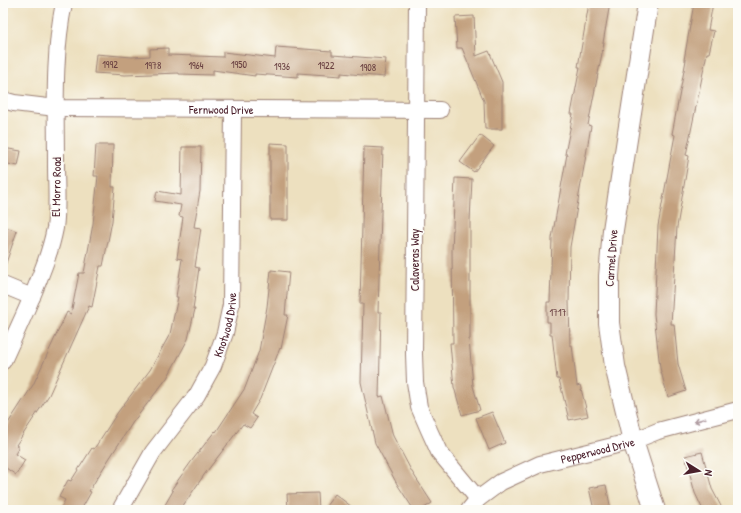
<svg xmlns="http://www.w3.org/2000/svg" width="741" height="513" font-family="'Patrick Hand',sans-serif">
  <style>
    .building { fill: #c3a07e }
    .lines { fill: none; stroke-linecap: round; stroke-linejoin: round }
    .minor-casing { stroke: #9c8075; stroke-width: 18 }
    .tertiary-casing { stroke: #9c8075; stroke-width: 22 }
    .minor { stroke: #fff; stroke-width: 16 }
    .tertiary { stroke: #fff; stroke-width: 20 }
    .oneway { stroke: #ae9aa0 }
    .labels { text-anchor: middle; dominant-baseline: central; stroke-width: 3; stroke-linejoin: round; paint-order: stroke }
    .number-label { font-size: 10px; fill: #683f40 }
    .street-label { font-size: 12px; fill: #4a1f2b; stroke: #fdfcf7 }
  </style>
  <rect width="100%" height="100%" fill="#fdfcf7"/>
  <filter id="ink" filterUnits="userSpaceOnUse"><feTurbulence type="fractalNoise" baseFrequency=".025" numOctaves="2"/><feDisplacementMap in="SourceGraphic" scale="8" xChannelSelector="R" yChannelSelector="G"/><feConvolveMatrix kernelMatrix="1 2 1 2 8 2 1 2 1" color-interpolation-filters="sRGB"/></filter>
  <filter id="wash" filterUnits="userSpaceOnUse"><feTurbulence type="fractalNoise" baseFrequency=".012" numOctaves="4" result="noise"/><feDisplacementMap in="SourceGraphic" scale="16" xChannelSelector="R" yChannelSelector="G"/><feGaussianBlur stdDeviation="0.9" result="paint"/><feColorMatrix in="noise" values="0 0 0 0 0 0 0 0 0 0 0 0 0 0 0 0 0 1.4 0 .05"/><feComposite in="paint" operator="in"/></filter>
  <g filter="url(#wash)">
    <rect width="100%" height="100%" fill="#ede0bf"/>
    <g id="blocks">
      <g class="building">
        <polygon points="589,3 610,3 603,43 604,43 588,125 591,126 570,247 569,301 570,345 572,345 577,386 580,385 588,416 569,420 559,379 557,379 552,334 550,334 550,322 547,322 547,302 550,302 552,238 567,154 565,154 573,114 571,114 580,67 578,67"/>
        <polygon points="694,3 713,3 708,30 714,31 709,53 707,53 686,155 689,156 677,227 671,324 674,324 678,364 686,391 668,397 660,368 654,314 658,226 675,135 672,134 686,60 684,60"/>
        <polygon points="474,16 476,56 489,51 502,82 502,129 485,129 484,101 462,48 457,48 455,17"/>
        <polygon points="276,47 332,51 332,55 386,59 384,77 341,73 341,76 298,73 298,77 255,74 255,76 213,70 213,75 179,74 179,73 125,75 94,73 96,54 132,57 150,56 150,49 168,48 168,55 223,57 223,52 275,58"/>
        <polygon points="480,135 494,146 474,172 460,162"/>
        <polygon points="270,143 288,144 288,220 270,220"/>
        <polygon points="96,145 113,145 112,187 115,187 112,221 103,266 100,266 92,307 89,306 49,395 16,445 19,447 15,454 25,460 16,475 6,468 3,473 3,431 33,385 67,312 71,314 79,273 84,273 93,224 98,176 94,176"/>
        <polygon points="182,147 201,147 200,191 194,227 201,228 195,267 199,268 193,309 195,309 188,339 167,378 133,422 109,459 89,491 91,492 81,510 60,510 65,500 59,497 68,480 71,481 92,448 94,449 118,412 150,370 170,334 178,297 176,297 182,259 177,258 183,217 179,216 181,205 155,201 157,191 181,195"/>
        <polygon points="364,147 383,148 378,312 381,312 379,397 383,396 393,436 412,472 432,503 421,510 414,510 397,484 375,443 361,382 363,304 360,304"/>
        <polygon points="3,148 21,151 18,166 3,163"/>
        <polygon points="455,178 472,179 470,221 470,339 469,339 473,386 480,410 462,415 454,387 450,343 453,343 452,251"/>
        <polygon points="3,226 17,231 5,266 3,266"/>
        <polygon points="271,270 289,272 285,315 288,315 281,349 280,348 260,399 251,414 257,418 250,428 243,424 204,475 180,510 162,510 173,491 171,490 191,462 215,431 216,432 245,388 259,351 267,307"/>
        <polygon points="492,412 505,443 489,450 476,418"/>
        <polygon points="702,452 712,489 723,510 703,510 695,493 685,456"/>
        <polygon points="606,485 611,510 594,510 589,488"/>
        <polygon points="318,493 319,510 288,510 287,494"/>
        <polygon points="335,494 356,510 323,510"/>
      </g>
    </g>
  </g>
  <g filter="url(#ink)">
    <use href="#blocks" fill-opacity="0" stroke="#9c8075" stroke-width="1"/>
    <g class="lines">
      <defs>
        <g id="minor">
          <polyline points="417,3 414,354 415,382 419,407 429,430 439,452 478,499"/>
          <path id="s1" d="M3,100L14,103L56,108L440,110"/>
          <polyline points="3,285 32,297"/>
          <path d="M3,361C16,332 30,304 41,274C47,259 52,244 55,228C58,207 56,185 56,164C56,111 53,55 64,3"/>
          <path id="s2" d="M120,510L153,452L197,395L213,366L225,333L231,305L233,110"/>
          <path id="s3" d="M469,510L478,499L501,482L540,464L633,441L658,431L738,410"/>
        </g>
        <polyline id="tertiary" points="648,3 613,230 609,276 609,323 615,366 633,441 655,510"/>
      </defs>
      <use href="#minor" class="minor-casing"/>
      <use href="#tertiary" class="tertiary-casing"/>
      <use href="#minor" class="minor"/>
      <use href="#tertiary" class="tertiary"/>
    </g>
    <defs><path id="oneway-shaft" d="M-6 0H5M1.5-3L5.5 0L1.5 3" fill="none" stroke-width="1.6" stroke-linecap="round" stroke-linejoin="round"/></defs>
    <use class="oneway" href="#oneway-shaft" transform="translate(700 420) rotate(164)"/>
  </g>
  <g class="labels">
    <g class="number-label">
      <text x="110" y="64">1992</text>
      <text x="239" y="64">1950</text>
      <text x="153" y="65">1978</text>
      <text x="196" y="65">1964</text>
      <text x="326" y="65">1922</text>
      <text x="282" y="66">1936</text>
      <text x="368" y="67">1908</text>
      <text x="558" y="312">1717</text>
    </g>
    <g class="street-label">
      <text stroke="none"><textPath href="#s1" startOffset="219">Fernwood Drive</textPath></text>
      <text transform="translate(56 187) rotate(-89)">El Morro Road</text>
      <text transform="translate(611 258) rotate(-86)">Carmel Drive</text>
      <text transform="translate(414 260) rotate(-90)">Calaveras Way</text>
      <text stroke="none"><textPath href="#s2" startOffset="215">Knotwood Drive</textPath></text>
      <text stroke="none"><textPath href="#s3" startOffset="145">Pepperwood Drive</textPath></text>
    </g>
  </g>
  <rect width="741" height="513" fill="none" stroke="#fdfcf7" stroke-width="16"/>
  <g transform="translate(699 471) rotate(101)" stroke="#fdfcf7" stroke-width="3" paint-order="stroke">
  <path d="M0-3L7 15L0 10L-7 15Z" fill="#4a1f2b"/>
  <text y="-6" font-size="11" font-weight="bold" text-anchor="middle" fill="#4a1f2b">N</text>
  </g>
</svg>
